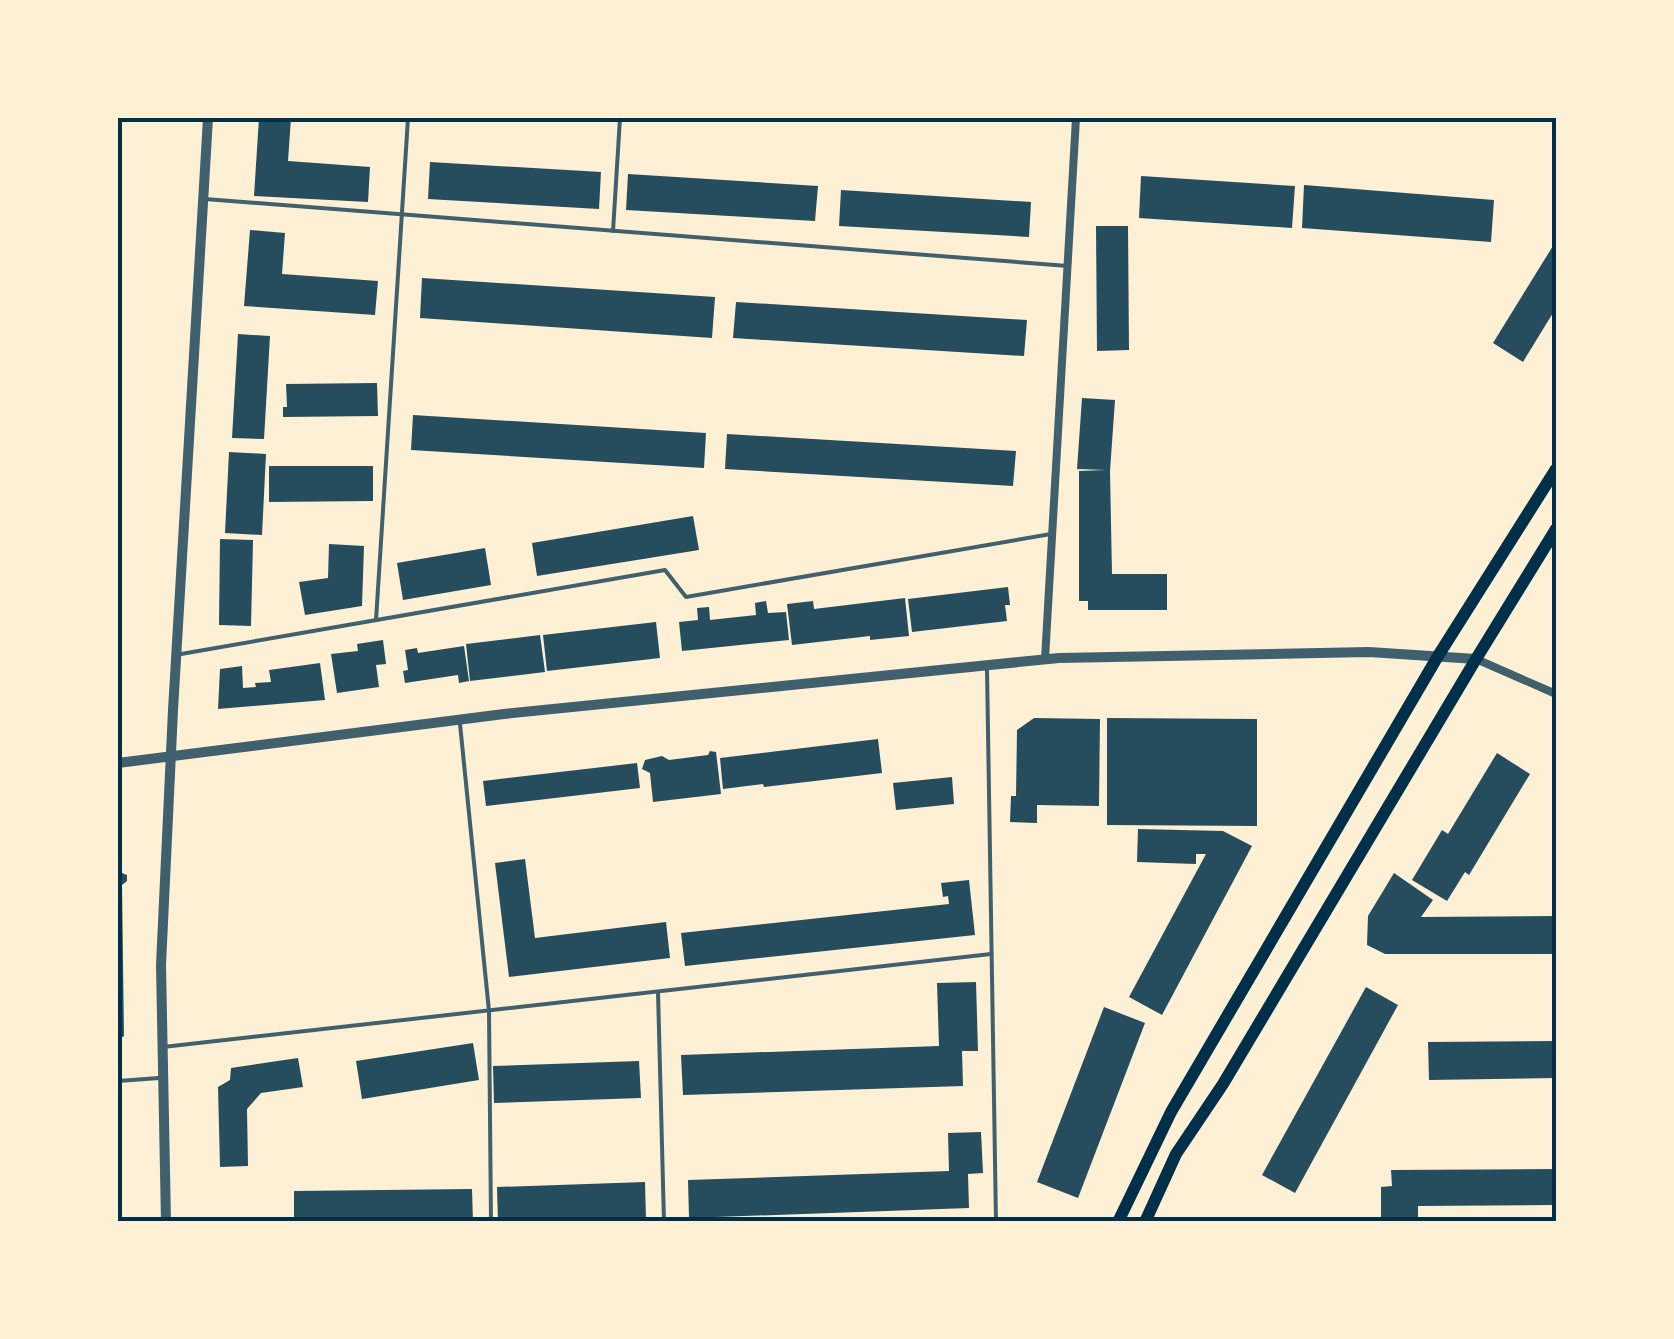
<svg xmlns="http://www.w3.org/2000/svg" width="1674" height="1339" font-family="'PT Sans Narrow',sans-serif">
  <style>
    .building { fill: #264d5e }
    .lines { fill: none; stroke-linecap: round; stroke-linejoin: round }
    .service { stroke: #3f606c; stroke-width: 4 }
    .minor { stroke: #3f606c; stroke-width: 8 }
    .tertiary { stroke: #3f606c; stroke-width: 10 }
    .primary { stroke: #003049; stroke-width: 12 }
    .neatline { fill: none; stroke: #003049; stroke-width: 4 }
  </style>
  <rect width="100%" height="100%" fill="#fdf0d5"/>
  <g class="building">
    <polygon points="259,118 291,118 288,161 370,167 368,202 254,196"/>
    <polygon points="430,162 601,172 599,209 428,199"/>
    <polygon points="628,174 818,186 815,221 626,210"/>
    <polygon points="1141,176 1295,186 1292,228 1139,218"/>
    <polygon points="1304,185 1494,200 1491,242 1302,228"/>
    <polygon points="841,190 1031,202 1029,237 839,226"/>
    <polygon points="1096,226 1128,226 1129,350 1097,351"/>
    <polygon points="250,230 285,233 282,274 378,281 375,315 244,306"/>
    <polygon points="1556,241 1556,308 1523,362 1493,343"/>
    <polygon points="422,278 715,297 712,338 420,318"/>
    <polygon points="736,302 1027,320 1024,356 733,338"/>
    <polygon points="238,334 270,336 264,439 232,438"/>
    <polygon points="377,383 378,416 283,417 283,407 287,407 286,384"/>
    <polygon points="1082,398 1115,400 1110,471 1112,574 1167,574 1167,610 1088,610 1088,601 1079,601 1079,471 1106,470 1077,469"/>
    <polygon points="413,415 706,433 704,468 411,450"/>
    <polygon points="727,434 1016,451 1013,486 725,469"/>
    <polygon points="229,452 266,454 262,535 225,533"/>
    <polygon points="269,466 373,466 373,501 269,502"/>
    <polygon points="693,516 699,550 537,576 532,543"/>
    <polygon points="220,539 253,540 251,626 219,625"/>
    <polygon points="329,544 364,546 362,606 305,615 299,582 328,578"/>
    <polygon points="485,548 491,585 403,600 397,563"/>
    <polygon points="1008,587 1010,605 1005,605 1007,621 912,632 908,599"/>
    <polygon points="905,598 909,636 870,640 870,636 792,645 787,604 813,601 814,609"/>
    <polygon points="766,601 768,613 786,612 789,640 682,651 679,622 698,620 697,608 709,607 710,620 756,615 755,603"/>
    <polygon points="656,622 660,658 547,671 543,635"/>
    <polygon points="540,635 545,672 470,681 466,644"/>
    <polygon points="383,640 386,664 376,665 379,687 337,693 331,654 358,651 357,644"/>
    <polygon points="464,646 469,681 459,683 458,675 405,683 403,671 408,670 405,650 417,648 418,653"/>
    <polygon points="320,663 325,700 218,709 220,669 242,666 243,688 256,687 255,683 271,682 269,670"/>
    <polygon points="1034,718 1100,719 1099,806 1037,805 1037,823 1010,822 1011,796 1016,796 1017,730"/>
    <polygon points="1107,718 1257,719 1257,826 1107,825"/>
    <polygon points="878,739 882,773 764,787 763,784 723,789 720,758"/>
    <polygon points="710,751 716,752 721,794 653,802 650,773 642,769 645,760 662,756 669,760 708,755"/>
    <polygon points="1497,753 1530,774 1469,875 1465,872 1447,901 1412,880 1442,830 1448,834"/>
    <polygon points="637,763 640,788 486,806 483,781"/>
    <polygon points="952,777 954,804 896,810 893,783"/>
    <polygon points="1138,829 1223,831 1252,846 1162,1015 1129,997 1206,854 1196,854 1196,864 1137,862"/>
    <polygon points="118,855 120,855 122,873 127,875 127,881 122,885 124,1036 118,1040"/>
    <polygon points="525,859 535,938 666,922 670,958 509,977 495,863"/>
    <polygon points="1394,873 1433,900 1421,917 1556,916 1556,954 1385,954 1367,945 1368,916"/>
    <polygon points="969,880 975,935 685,966 681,933 949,904 948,896 943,897 941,883"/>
    <polygon points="976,982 978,1051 962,1051 963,1086 683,1095 681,1055 939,1046 937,983"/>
    <polygon points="1366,987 1398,1005 1295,1193 1262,1175"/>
    <polygon points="1104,1007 1145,1023 1078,1198 1037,1182"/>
    <polygon points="1556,1041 1556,1078 1429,1080 1428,1042"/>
    <polygon points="473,1043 479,1080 362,1099 356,1061"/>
    <polygon points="298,1058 303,1087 261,1093 247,1109 248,1166 220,1167 218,1087 230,1080 231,1068"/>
    <polygon points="639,1061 641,1098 494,1103 493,1066"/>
    <polygon points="981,1132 983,1173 968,1174 969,1208 689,1218 688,1180 949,1171 948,1133"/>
    <polygon points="1556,1169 1556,1205 1418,1206 1418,1222 1381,1222 1381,1187 1392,1186 1391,1170"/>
    <polygon points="645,1182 646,1220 498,1222 497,1187"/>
    <polygon points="472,1189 473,1222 294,1222 294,1191"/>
  </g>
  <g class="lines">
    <g class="service">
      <polyline points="205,199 1068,266"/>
      <polyline points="613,231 620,118"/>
      <polyline points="376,620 408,118"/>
      <polyline points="181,654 665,570 686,597 1051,534"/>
      <polyline points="987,670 996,1222"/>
      <polyline points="460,724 489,1011 491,1222"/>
      <polyline points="658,992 664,1222"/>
      <polyline points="163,1047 991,954"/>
      <polyline points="118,1081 159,1078"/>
    </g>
    <g class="minor">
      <polyline points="1045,659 1076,118"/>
      <polyline points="1476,659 1556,694"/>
    </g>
    <g class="tertiary">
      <polyline points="118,763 504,714 1059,658 1369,652 1476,659"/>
      <polyline points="166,1222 161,965 173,710 208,118"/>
    </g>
    <g class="primary">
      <polyline points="1118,1222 1171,1112 1438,656 1556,469"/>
      <polyline points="1145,1222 1176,1154 1223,1084 1476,659 1556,529"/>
    </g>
  </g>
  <rect width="1674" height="1339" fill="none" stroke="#fdf0d5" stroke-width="240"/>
  <rect x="120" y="120" width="1434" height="1099" class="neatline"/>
</svg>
